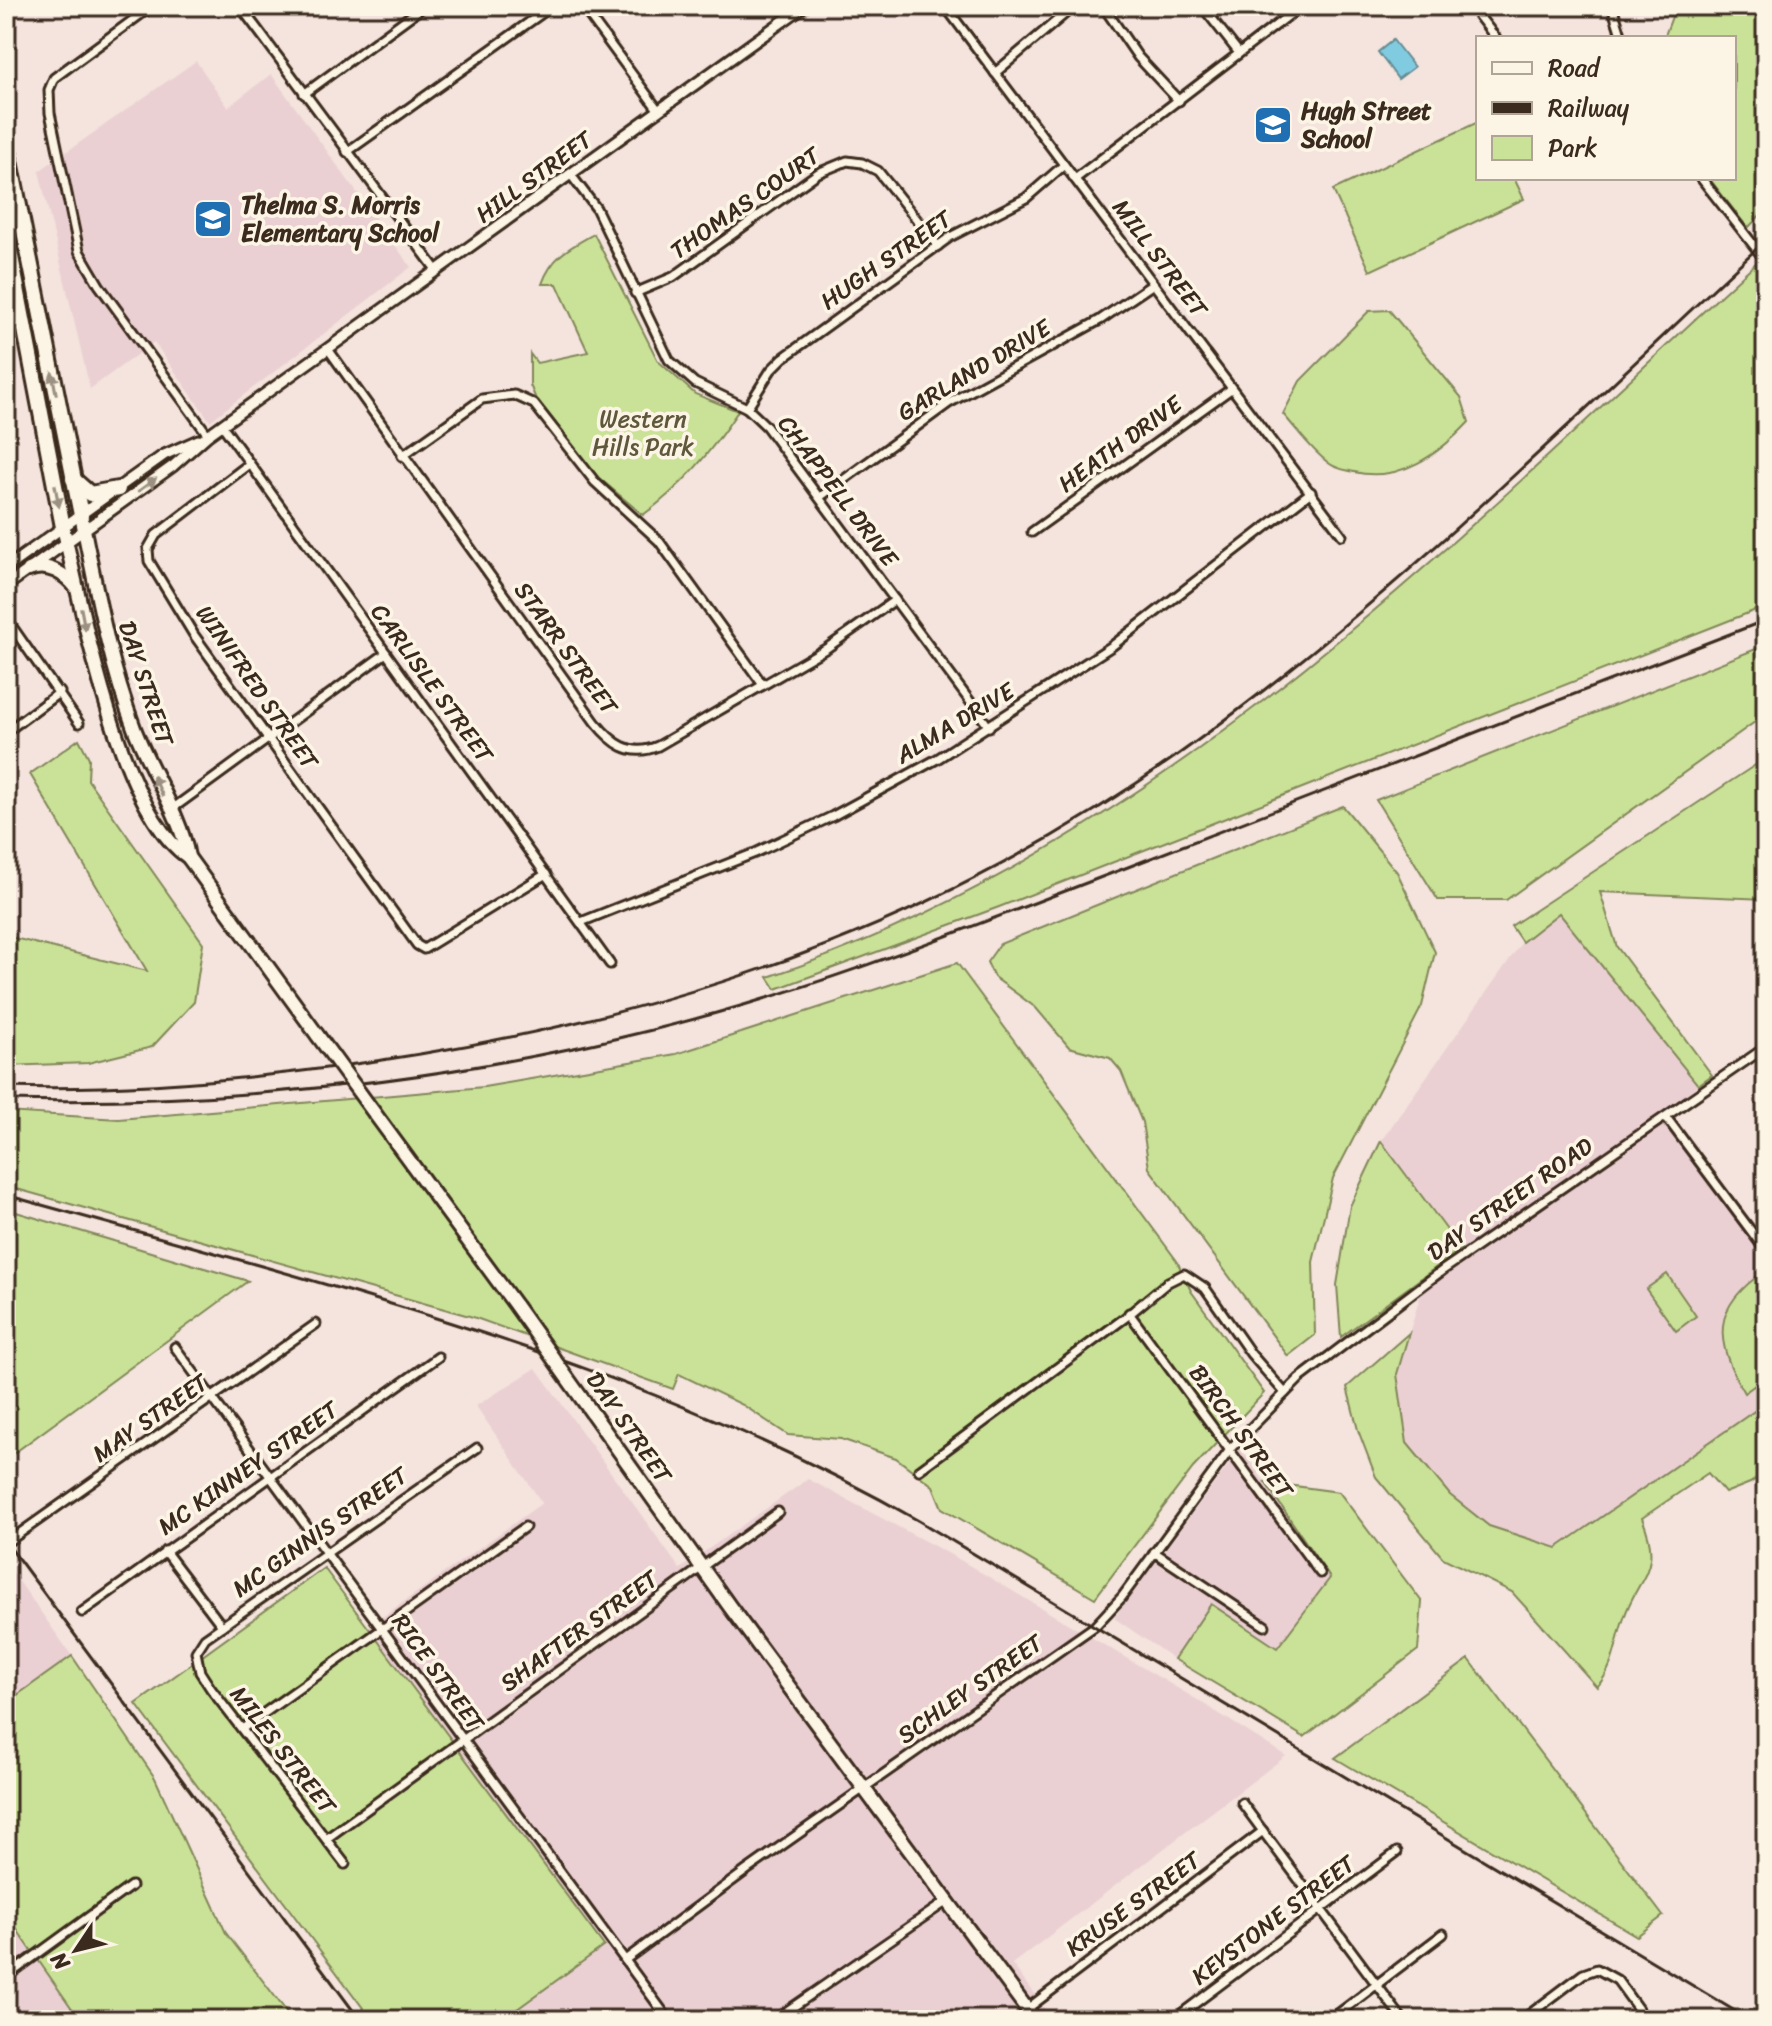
<svg xmlns="http://www.w3.org/2000/svg" width="1772" height="2026" font-family="Sriracha,sans-serif">
  <style>
    .built { fill: #ebd0d3 }
    .green { fill: #cae297; stroke: #82865a; stroke-width: 2 }
    .water { fill: #81cbe1; stroke: #658b93; stroke-width: 2 }
    .lines { fill: none; stroke-linecap: round; stroke-linejoin: round }
    .minor-casing { stroke: #3b2a1e; stroke-width: 13 }
    .tertiary-casing { stroke: #3b2a1e; stroke-width: 15 }
    .primary-casing { stroke: #3b2a1e; stroke-width: 18 }
    .motorway-casing { stroke: #3b2a1e; stroke-width: 20 }
    .minor { stroke: #fcf5e5; stroke-width: 7 }
    .tertiary { stroke: #fcf5e5; stroke-width: 9 }
    .primary { stroke: #fcf5e5; stroke-width: 12 }
    .motorway { stroke: #fcf5e5; stroke-width: 14 }
    .rail { stroke: #3b2a1e; stroke-width: 3 }
    .primary-bridge-casing { stroke: #3b2a1e; stroke-width: 18; stroke-linecap: butt }
    .primary-bridge { stroke: #fcf5e5; stroke-width: 12 }
    .oneway { fill: #9c9082 }
    .labels { text-anchor: middle; dominant-baseline: central; stroke-width: 7; stroke-linejoin: round; paint-order: stroke }
    .poi-label { font-size: 24px; font-weight: bold; fill: #3b2a1e; stroke: #fcf5e5; text-anchor: start }
    .street-label { font-size: 24px; fill: #3b2a1e; stroke: #fcf5e5 }
    .park-label { font-size: 24px; fill: #5f583c; stroke: #fcf5e5 }
  </style>
  <rect width="100%" height="100%" fill="#f4e4dd"/>
  <filter id="ink" filterUnits="userSpaceOnUse"><feTurbulence type="fractalNoise" baseFrequency=".0125" numOctaves="2"/><feDisplacementMap in="SourceGraphic" scale="16" xChannelSelector="R" yChannelSelector="G"/><feConvolveMatrix kernelMatrix="1 2 1 2 8 2 1 2 1" color-interpolation-filters="sRGB"/></filter>
  <g filter="url(#ink)">
    <g class="built">
      <polygon points="196,61 228,107 271,74 411,267 210,421 154,342 90,389 39,171"/>
      <polygon points="1558,913 1698,1085 1667,1110 1766,1240 1766,1403 1557,1548 1489,1526 1450,1495 1407,1443 1397,1374 1427,1273 1460,1249 1381,1141 1522,942"/>
      <polygon points="536,1368 680,1569 808,1479 955,1557 1196,1699 1286,1756 1012,1964 1053,2020 502,2020 604,1946 367,1628 542,1503 476,1406"/>
      <polygon points="1241,1448 1330,1578 1277,1648 1211,1605 1174,1659 1114,1618"/>
      <polygon points="6,1563 72,1656 6,1703"/>
      <polygon points="6,1914 80,2020 6,2020"/>
    </g>
    <g class="green">
      <polygon points="1676,6 1746,6 1766,16 1766,209 1748,228 1709,178 1734,178 1734,38 1664,38"/>
      <polygon points="1478,122 1478,178 1514,178 1524,199 1370,271 1333,190"/>
      <path d="M594,234L658,361L695,394L738,411C711,452 682,487 643,515L598,477L535,397L530,385V354L537,363L588,352L557,284H542C552,256 569,248 594,234Z"/>
      <path d="M1757,262L1766,279V606L999,907L776,989L768,977C1163,845 1457,537 1757,262Z"/>
      <path d="M1389,310L1461,397L1469,422C1439,454 1400,483 1354,472C1346,470 1337,469 1330,464C1312,451 1298,431 1283,414L1300,381L1369,311Z"/>
      <polygon points="1766,645 1766,714 1506,900 1438,900 1376,800"/>
      <polygon points="79,739 89,758 88,780 203,943 194,1002 152,1047 88,1063 6,1066 6,936 147,971 30,774"/>
      <polygon points="1766,758 1766,899 1600,892 1617,947 1712,1075 1698,1085 1559,913 1522,942 1511,926"/>
      <polygon points="1343,806 1397,872 1435,952 1422,1006 1333,1178 1313,1262 1315,1335 1288,1356 1149,1168 1142,1122 1121,1071 1110,1058 1069,1047 1036,1008 994,977 987,962 1000,944"/>
      <polygon points="957,963 1177,1261 1191,1291 1264,1393 1193,1468 1095,1598 942,1508 933,1486 896,1458 841,1439 788,1435 743,1405 679,1374 673,1389 473,1317 6,1186 6,1112 119,1119 484,1087 676,1054"/>
      <polygon points="1381,1141 1461,1249 1341,1337 1337,1285 1350,1206"/>
      <polygon points="6,1209 248,1281 6,1459"/>
      <path d="M1765,1271L1766,1377L1744,1393C1714,1340 1711,1307 1765,1271Z"/>
      <polygon points="1667,1274 1696,1316 1676,1331 1646,1289"/>
      <path d="M1409,1333L1397,1374L1407,1443L1450,1495L1489,1526L1557,1548L1766,1403V1472L1750,1483L1725,1493L1708,1473L1642,1518C1664,1571 1638,1575 1624,1618C1615,1643 1615,1666 1597,1687L1512,1592L1443,1558L1376,1477L1358,1430L1347,1387Z"/>
      <polygon points="1265,1482 1339,1492 1422,1602 1418,1650 1304,1737 1174,1659 1211,1604 1277,1648 1330,1578"/>
      <polygon points="324,1568 604,1946 502,2020 372,2020 136,1704"/>
      <polygon points="72,1656 155,1778 226,1933 293,2020 80,2020 6,1914 6,1703"/>
      <polygon points="1469,1659 1663,1916 1637,1936 1335,1758"/>
    </g>
    <polygon class="water" points="1393,40 1414,67 1398,79 1378,52"/>
    <g class="lines">
      <defs>
        <g id="minor">
          <polyline points="152,6 54,78 49,90 50,113 79,251 99,285 208,435"/>
          <polyline points="240,6 437,271"/>
          <polyline points="582,6 659,111"/>
          <polyline points="945,6 1342,535"/>
          <polyline points="1103,6 1138,57 1179,101"/>
          <polyline points="1202,6 1239,53"/>
          <polyline points="1471,6 1496,38"/>
          <polyline points="1612,6 1622,38"/>
          <polyline points="995,73 1074,6"/>
          <polyline points="304,94 424,6"/>
          <polyline points="347,152 552,6"/>
          <polyline points="571,175 596,208 669,360 695,383 747,408 766,426 989,727"/>
          <polyline points="1701,178 1766,261"/>
          <polyline points="1075,179 1301,6"/>
          <polyline points="635,293 673,277 818,173 847,161 862,163 878,171 938,246"/>
          <path d="M328,349L595,722C612,743 630,758 658,746L827,648L895,600"/>
          <polyline points="747,408 771,370 783,358 950,237 1026,198 1064,165"/>
          <polyline points="222,425 610,964"/>
          <polyline points="402,456 482,399 514,395 534,404 595,482 659,541 763,685"/>
          <polyline points="249,464 156,535 148,549 149,561 194,635 417,945 424,949 546,874"/>
          <polyline points="820,497 949,403 1100,320 1153,284"/>
          <polyline points="1032,532 1231,389"/>
          <polyline points="6,618 79,723"/>
          <polyline points="6,732 60,692"/>
          <polyline points="172,809 386,653"/>
          <polyline points="581,922 755,853 833,816 937,759 1112,646 1311,492"/>
          <polyline points="1666,1117 1766,1251"/>
          <polyline points="1129,1313 1320,1573"/>
          <polyline points="175,1347 669,2020"/>
          <polyline points="919,1470 1126,1317 1168,1282 1184,1274 1205,1288 1251,1354 1285,1393"/>
          <polyline points="6,1543 316,1324"/>
          <polyline points="165,1551 222,1626"/>
          <polyline points="1154,1552 1265,1626"/>
          <polyline points="82,1612 438,1357"/>
          <polyline points="242,1729 525,1527"/>
          <polyline points="1242,1803 1403,2020"/>
          <polyline points="326,1839 778,1512"/>
          <polyline points="345,1864 211,1689 200,1672 196,1652 205,1638 477,1448"/>
          <polyline points="625,1960 747,1870 1095,1626 1122,1597 1232,1447 1299,1379 1443,1270 1766,1047"/>
          <polyline points="6,1977 131,1886"/>
          <polyline points="1027,2009 1263,1831"/>
          <polyline points="774,2020 947,1901"/>
          <polyline points="1173,2020 1397,1852"/>
          <polyline points="1330,2020 1443,1934"/>
          <polyline points="1522,2020 1583,1974 1597,1969 1617,1980 1646,2020"/>
        </g>
        <g id="tertiary">
          <polyline points="6,568 164,455 198,440"/>
          <polyline points="6,586 173,466 208,435 804,6"/>
        </g>
        <g id="primary">
          <path d="M81,515C96,587 108,659 134,728C149,768 182,818 188,857"/>
          <path d="M63,527C82,607 119,812 188,857L318,1036"/>
          <path d="M29,570C47,562 66,574 77,589"/>
          <polyline points="375,1114 516,1306"/>
          <polyline points="580,1396 730,1607 1035,2020"/>
        </g>
        <g id="motorway">
          <polyline points="6,141 81,515"/>
          <polyline points="6,231 63,527"/>
          <polyline points="73,479 90,494 118,489"/>
        </g>
      </defs>
      <use href="#minor" class="minor-casing"/>
      <use href="#tertiary" class="tertiary-casing"/>
      <use href="#primary" class="primary-casing"/>
      <use href="#motorway" class="motorway-casing"/>
      <use href="#minor" class="minor"/>
      <use href="#tertiary" class="tertiary"/>
      <use href="#primary" class="primary"/>
      <use href="#motorway" class="motorway"/>
      <g class="rail">
        <path d="M6,1087C146,1091 282,1077 420,1054C706,1006 959,915 1194,743C1399,594 1580,412 1766,240"/>
        <path d="M6,1100C226,1105 443,1082 656,1029C818,989 973,926 1128,867C1341,785 1553,702 1766,620"/>
        <path d="M6,1195C316,1282 637,1359 919,1521L1750,2020"/>
        <polyline points="6,1542 360,2020"/>
      </g>
      <defs>
        <g id="primary-bridge">
          <polyline points="318,1036 375,1114"/>
          <polyline points="516,1306 580,1396"/>
        </g>
      </defs>
      <use href="#primary-bridge" class="primary-bridge-casing"/>
      <use href="#primary-bridge" class="primary-bridge"/>
    </g>
    <defs><path id="oneway-solid" d="M-6-.8H1V-3.2L6.5 0L1 3.2V.8H-6Z" transform="scale(2)"/></defs>
    <g class="oneway">
      <use href="#oneway-solid" transform="translate(54 383) rotate(-101)"/>
      <use href="#oneway-solid" transform="translate(147 485) rotate(-36)"/>
      <use href="#oneway-solid" transform="translate(57 496) rotate(79)"/>
      <use href="#oneway-solid" transform="translate(83 619) rotate(79)"/>
      <use href="#oneway-solid" transform="translate(158 786) rotate(-115)"/>
    </g>
  </g>
  <defs>
    <symbol id="school-square" viewBox="-11 -11 22 22"><rect x="-9" y="-9" width="18" height="18" rx="4" fill="#1f6fb2" stroke="#fcf5e5"/><path d="M0-5L7-2L0 1L-7-2ZM-4 1L0 2.5L4 1V4Q0 6-4 4Z" fill="#fff"/></symbol>
  </defs>
  <g fill-rule="evenodd">
    <use href="#school-square" x="1251" y="103" width="44" height="44"/>
    <use href="#school-square" x="191" y="197" width="44" height="44"/>
  </g>
  <g class="labels">
    <g class="poi-label">
      <text x="1301" y="111">Hugh Street<tspan x="1301" dy="28">School</tspan></text>
      <text x="241" y="205">Thelma S. Morris<tspan x="241" dy="28">Elementary School</tspan></text>
    </g>
    <g class="street-label">
      <text transform="translate(534 177) rotate(-36)">HILL STREET</text>
      <text transform="translate(745 203) rotate(-35)">THOMAS COURT</text>
      <text transform="translate(1160 258) rotate(53)">MILL STREET</text>
      <text transform="translate(886 260) rotate(-35)">HUGH STREET</text>
      <text transform="translate(974 370) rotate(-31)">GARLAND DRIVE</text>
      <text transform="translate(1120 444) rotate(-36)">HEATH DRIVE</text>
      <text transform="translate(838 491) rotate(53)">CHAPPELL DRIVE</text>
      <text transform="translate(566 648) rotate(54)">STARR STREET</text>
      <text transform="translate(146 683) rotate(72)">DAY STREET</text>
      <text transform="translate(432 683) rotate(54)">CARLISLE STREET</text>
      <text transform="translate(257 687) rotate(55)">WINIFRED STREET</text>
      <text transform="translate(955 723) rotate(-31)">ALMA DRIVE</text>
      <text transform="translate(1510 1199) rotate(-35)">DAY STREET ROAD</text>
      <text transform="translate(150 1418) rotate(-35)">MAY STREET</text>
      <text transform="translate(629 1427) rotate(55)">DAY STREET</text>
      <text transform="translate(1241 1431) rotate(54)">BIRCH STREET</text>
      <text transform="translate(248 1468) rotate(-35)">MC KINNEY STREET</text>
      <text transform="translate(320 1532) rotate(-35)">MC GINNIS STREET</text>
      <text transform="translate(579 1631) rotate(-36)">SHAFTER STREET</text>
      <text transform="translate(438 1672) rotate(54)">RICE STREET</text>
      <text transform="translate(970 1689) rotate(-35)">SCHLEY STREET</text>
      <text transform="translate(283 1750) rotate(52)">MILES STREET</text>
      <text transform="translate(1133 1904) rotate(-36)">KRUSE STREET</text>
      <text transform="translate(1273 1920) rotate(-37)">KEYSTONE STREET</text>
    </g>
    <g class="park-label">
      <text x="643" y="419">Western<tspan x="643" dy="28">Hills Park</tspan></text>
    </g>
  </g>
  <rect width="1772" height="2026" fill="none" stroke="#fcf5e5" stroke-width="32"/>
  <rect x="16" y="16" width="1740" height="1994" fill="none" stroke="#3b2a1e" stroke-width="3" filter="url(#ink)"/>
  <rect x="1476" y="36" width="260" height="144" fill="#fcf5e5" stroke="#afa495" stroke-width="2"/>
  <rect x="1492" y="62" width="40" height="12" fill="#fcf5e5" stroke="#afa495" stroke-width="2"/>
  <text x="1548" y="76" font-size="24" fill="#3b2a1e">Road</text>
  <rect x="1492" y="102" width="40" height="12" fill="#3b2a1e" stroke="#afa495" stroke-width="2"/>
  <text x="1548" y="116" font-size="24" fill="#3b2a1e">Railway</text>
  <rect x="1492" y="136" width="40" height="24" fill="#cae297" stroke="#afa495" stroke-width="2"/>
  <text x="1548" y="156" font-size="24" fill="#3b2a1e">Park</text>
  <g transform="translate(76 1950) rotate(235)" stroke="#fcf5e5" stroke-width="6" paint-order="stroke">
  <path d="M0-6L14 30L0 20L-14 30Z" fill="#3b2a1e"/>
  <text y="-12" font-size="22" font-weight="bold" text-anchor="middle" fill="#3b2a1e">N</text>
  </g>
</svg>
